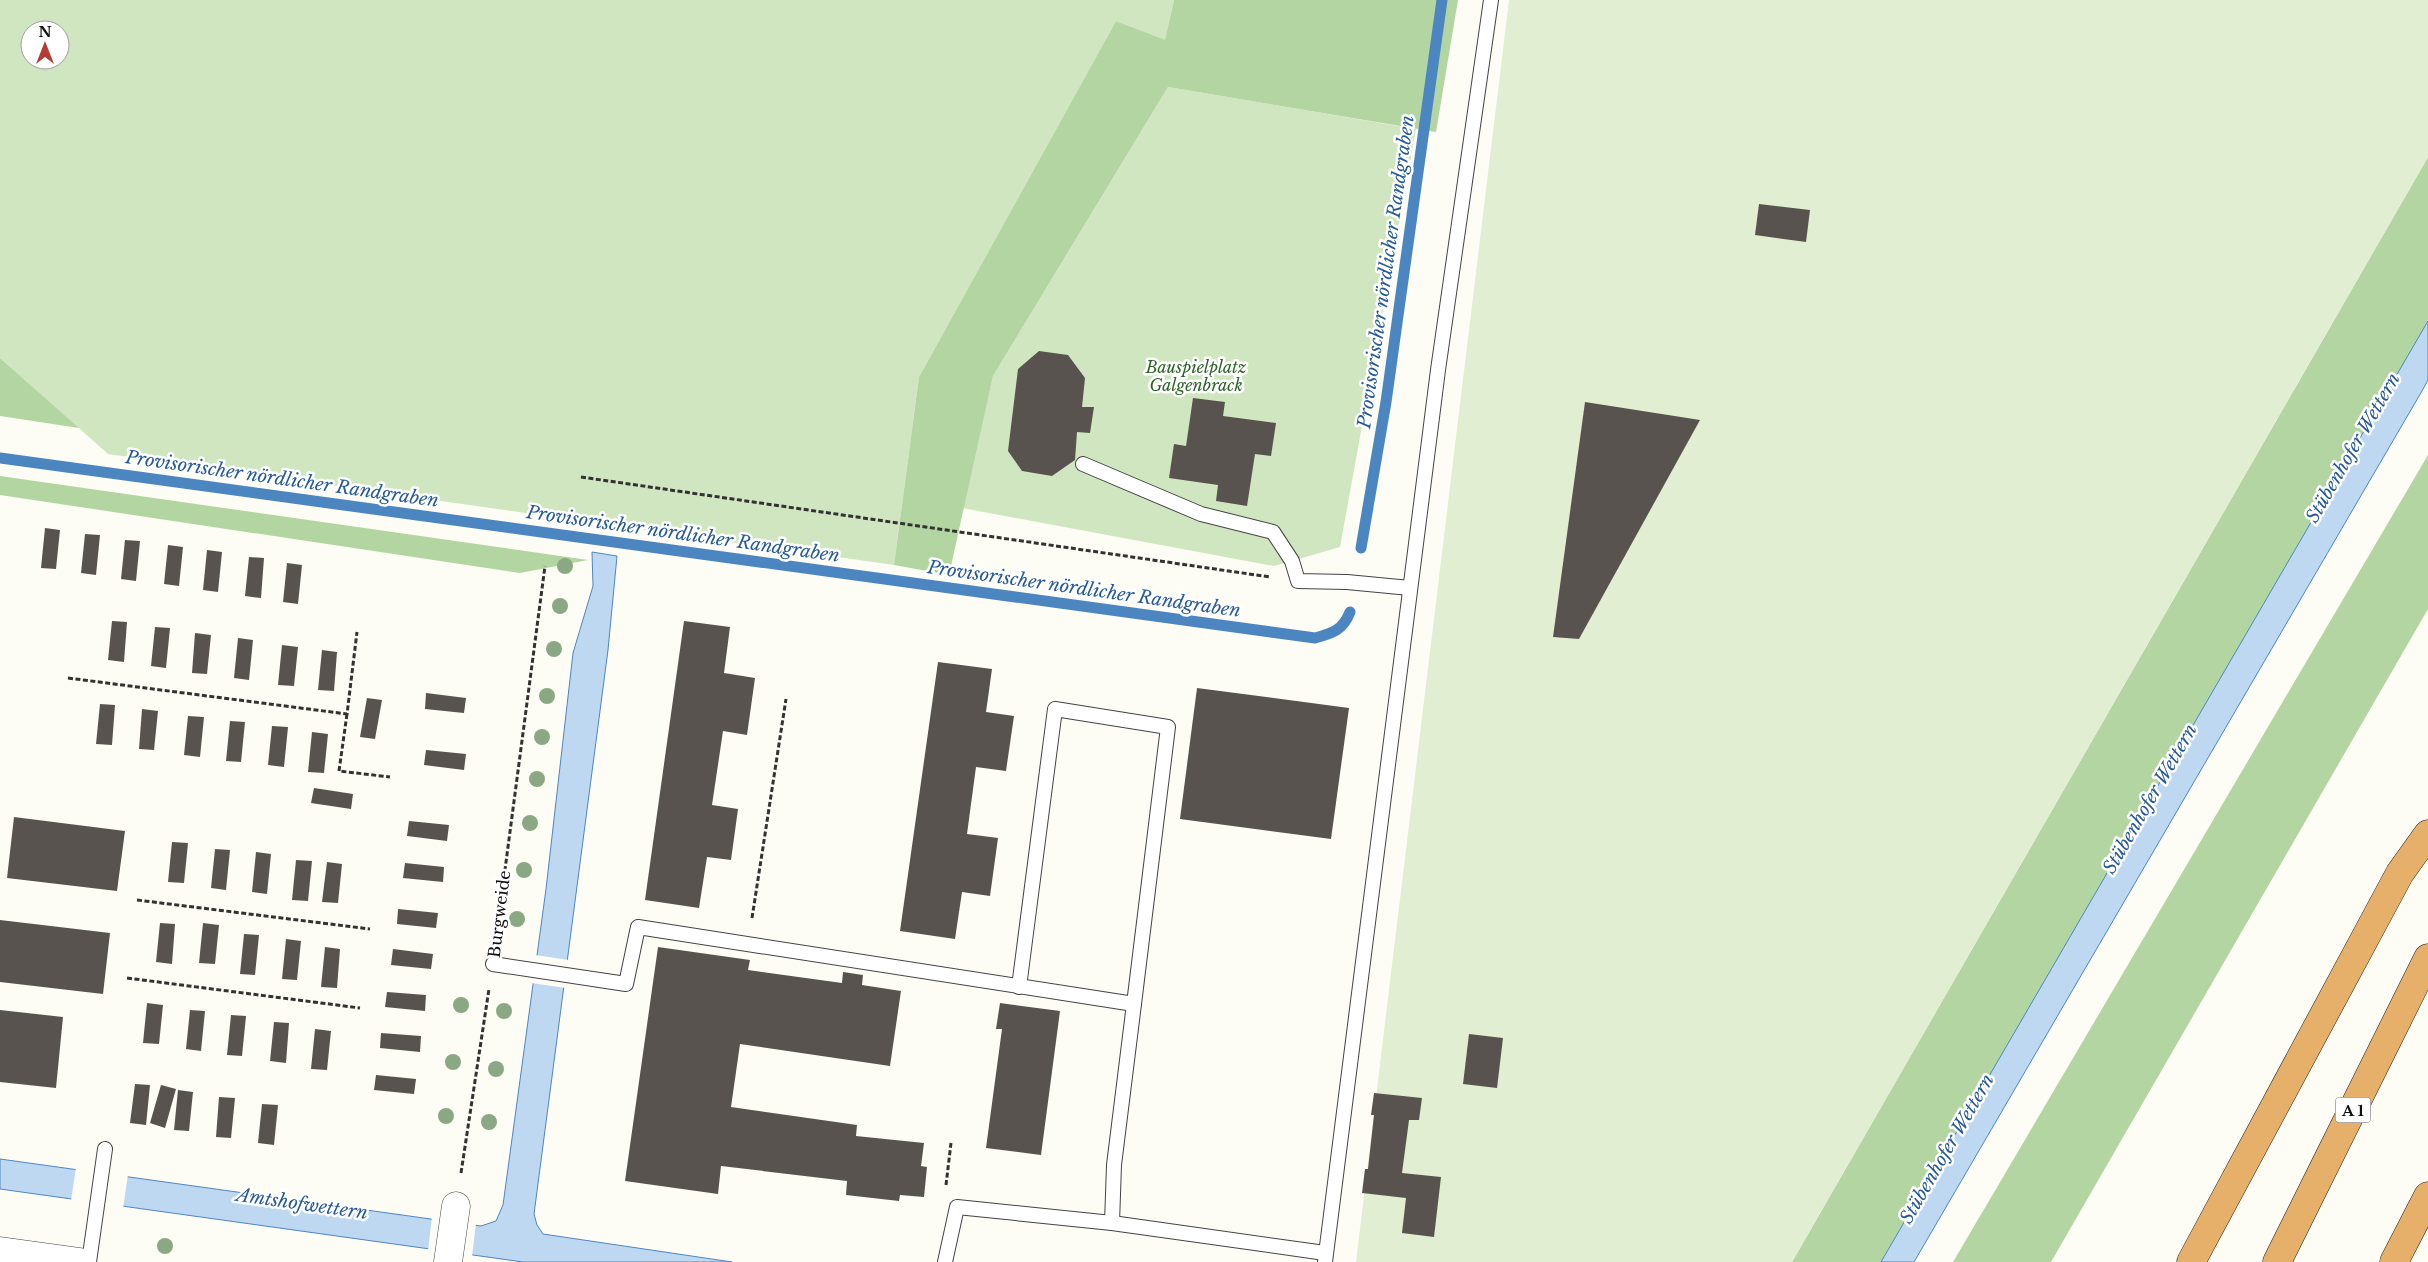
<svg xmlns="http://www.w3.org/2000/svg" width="2428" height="1262" font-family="'Libre Baskerville',serif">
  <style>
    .green { fill: #d0e6c0; fill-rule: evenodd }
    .forest { fill: #b3d5a1 }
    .pitch { fill: #e1eed1 }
    .water { fill: #bed8f1; stroke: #4c86c1 }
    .pier { fill: #fefdf5 }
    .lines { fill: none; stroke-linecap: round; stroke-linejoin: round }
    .stream { stroke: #4c86c1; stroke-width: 11 }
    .building { fill: #58534e }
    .lane-casing { stroke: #434343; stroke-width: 16 }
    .street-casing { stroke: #434343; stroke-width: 29 }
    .highway-casing { stroke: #212121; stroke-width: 29 }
    .path { stroke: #323232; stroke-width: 3; stroke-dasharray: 5 2.5; stroke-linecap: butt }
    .lane { stroke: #fff; stroke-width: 14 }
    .street { stroke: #fff; stroke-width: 28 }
    .highway { stroke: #e6b06a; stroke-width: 28 }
    .tree { fill: #8aa883 }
    .labels { text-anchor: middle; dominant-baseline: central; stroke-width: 5; stroke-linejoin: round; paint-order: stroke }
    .shield { fill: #fff; stroke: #585858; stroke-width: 1 }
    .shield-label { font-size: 15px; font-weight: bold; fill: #101010 }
    .park-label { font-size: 16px; font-style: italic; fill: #2c6326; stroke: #fff }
    .street-label { font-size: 16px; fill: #101010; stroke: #fff }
    .water-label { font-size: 18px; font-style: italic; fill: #255997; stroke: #fff }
  </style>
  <rect width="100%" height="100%" fill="#fefdf5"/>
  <g class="green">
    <path d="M0,0H1174L1165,41L1116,21L919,377L894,565L108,454L0,358ZM30,30H60V60H30Z"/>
    <polygon points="1168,87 1416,129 1340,547 1274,566 962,508 993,376"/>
  </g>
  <g class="forest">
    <polygon points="1174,0 1458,0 1436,132 1168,87 993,376 949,575 894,565 919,377 1116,21 1165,40"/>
    <polygon points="2428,157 2428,321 2405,364 1881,1262 1792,1262"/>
    <polygon points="0,358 79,428 0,416"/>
    <polygon points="2428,455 2428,609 2051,1262 1953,1262"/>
    <polygon points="0,476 588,560 520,573 0,495"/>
  </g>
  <polygon class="pitch" points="1509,0 2428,0 2428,157 1792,1262 1356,1262"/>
  <g class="water">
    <polygon points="2428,321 2428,380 2422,391 1914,1262 1881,1262"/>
    <polygon points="592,552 617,556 608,650 534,1214 537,1225 543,1234 732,1262 523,1262 0,1189 0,1159 481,1226 496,1221 503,1205 546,889 573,653 593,586"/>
  </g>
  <g class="pier">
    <polygon points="535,955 569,960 566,988 531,983"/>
    <polygon points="76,1167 128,1174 123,1209 71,1201"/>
    <polygon points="432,1217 476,1223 472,1257 428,1251"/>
  </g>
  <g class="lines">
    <g class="stream">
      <path d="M0,458L1315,638C1333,633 1343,630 1350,612"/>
      <polyline points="1361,548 1386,402 1442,0"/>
    </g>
  </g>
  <g class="building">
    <polygon points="1759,204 1810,210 1806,242 1755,235"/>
    <polygon points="1039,351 1068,355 1085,378 1082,407 1094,407 1090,433 1077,432 1075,460 1052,476 1022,471 1008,451 1018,369"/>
    <polygon points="1193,398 1225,402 1223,416 1276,423 1271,456 1255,454 1247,506 1216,501 1218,485 1169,478 1174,444 1186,446"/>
    <polygon points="1585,402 1700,420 1579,639 1553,637"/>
    <polygon points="45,528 60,530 56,569 41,568"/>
    <polygon points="85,534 100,535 96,575 81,573"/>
    <polygon points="125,540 140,541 136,581 121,579"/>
    <polygon points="168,545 183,547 179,586 164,584"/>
    <polygon points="207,550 222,552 218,592 203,590"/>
    <polygon points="249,557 264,558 261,598 245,596"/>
    <polygon points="287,563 302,565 298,604 283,602"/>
    <polygon points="112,621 127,622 124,662 108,660"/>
    <polygon points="684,621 730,627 724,673 755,678 747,735 723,731 712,805 738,809 731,860 707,857 699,908 645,900"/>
    <polygon points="155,627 170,628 166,668 151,666"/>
    <polygon points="195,633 211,635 207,674 192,673"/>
    <polygon points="238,638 253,640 249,680 234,678"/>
    <polygon points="282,645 298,647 294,686 278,685"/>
    <polygon points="322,650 337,652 334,691 318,690"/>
    <polygon points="938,662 992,669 986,712 1014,716 1006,771 976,767 967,834 998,838 990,896 962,892 955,939 900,931"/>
    <polygon points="1197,688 1349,708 1331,839 1180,819"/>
    <polygon points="426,693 466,698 464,713 425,709"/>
    <polygon points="367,698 382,700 375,739 360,737"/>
    <polygon points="100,704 115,705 112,745 96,744"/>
    <polygon points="142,709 158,711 154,750 139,749"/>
    <polygon points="188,716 204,717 200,757 184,755"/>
    <polygon points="230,721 245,722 241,762 226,761"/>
    <polygon points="272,726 288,727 284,767 268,765"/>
    <polygon points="312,732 328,734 324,773 308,772"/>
    <polygon points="426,750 466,754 464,770 424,765"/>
    <polygon points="314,788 353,794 351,809 311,803"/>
    <polygon points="14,817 125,831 117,891 7,878"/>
    <polygon points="409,821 449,825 447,841 407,836"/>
    <polygon points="172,842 188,843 184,883 168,882"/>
    <polygon points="215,849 230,850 226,890 211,888"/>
    <polygon points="256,852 271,854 267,894 252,892"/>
    <polygon points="296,860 312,861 308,901 292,900"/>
    <polygon points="327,862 342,864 338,903 322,902"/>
    <polygon points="405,863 444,867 443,882 403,878"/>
    <polygon points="398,909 438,913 436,928 397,924"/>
    <polygon points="0,920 110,933 103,994 0,982"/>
    <polygon points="160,923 175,924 172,964 156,962"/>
    <polygon points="203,923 219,925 215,964 199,963"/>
    <polygon points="244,934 259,935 255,975 240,974"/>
    <polygon points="286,939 301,941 297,980 282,979"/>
    <polygon points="325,947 340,949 337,988 321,987"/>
    <polygon points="658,947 750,960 748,970 842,983 843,972 863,975 862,985 901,991 890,1066 740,1044 731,1107 857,1125 856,1136 924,1143 921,1166 927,1167 924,1197 900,1195 899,1201 846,1195 847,1181 721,1166 718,1194 625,1181"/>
    <polygon points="393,949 433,954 431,969 391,965"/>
    <polygon points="387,992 426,995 425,1011 385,1007"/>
    <polygon points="147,1003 163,1005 159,1044 143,1043"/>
    <polygon points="1000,1003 1060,1011 1041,1155 986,1148 1002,1029 996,1029"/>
    <polygon points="0,1010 63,1017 56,1088 0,1082"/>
    <polygon points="190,1010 205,1011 201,1051 186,1049"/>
    <polygon points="231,1015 246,1016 242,1056 227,1055"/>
    <polygon points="274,1022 289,1023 286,1063 270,1061"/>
    <polygon points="315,1029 331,1031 327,1070 311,1069"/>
    <polygon points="381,1033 421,1036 420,1052 380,1048"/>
    <polygon points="1469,1034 1503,1038 1497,1088 1463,1084"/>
    <polygon points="376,1075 416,1079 414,1094 374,1090"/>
    <polygon points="135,1084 150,1085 146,1125 130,1123"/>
    <polygon points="161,1085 176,1089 165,1128 150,1123"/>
    <polygon points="178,1090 193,1092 189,1131 174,1130"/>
    <polygon points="1374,1093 1422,1098 1419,1120 1409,1120 1402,1173 1441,1177 1434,1237 1402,1233 1406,1198 1362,1193 1365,1169 1368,1169 1374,1115 1371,1115"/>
    <polygon points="219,1097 235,1098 231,1138 216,1137"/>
    <polygon points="262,1104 278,1105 274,1145 258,1143"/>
  </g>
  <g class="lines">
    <defs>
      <g id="lane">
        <polyline points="1083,464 1201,514 1273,532 1292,561 1298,581 1347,582 1410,588"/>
        <polyline points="493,964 626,984 638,927 1134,1004 1114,1165 1112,1223 957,1207 945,1262"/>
        <polyline points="1019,987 1055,709 1168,727 1134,1004"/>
        <polyline points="1112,1223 1325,1253"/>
        <polyline points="89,1262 105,1149"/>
        <polyline points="1325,1262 1438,370 1491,0"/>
      </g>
      <g id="street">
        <polyline points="0,1251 80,1262"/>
        <polyline points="448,1262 456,1206"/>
      </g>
      <g id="highway">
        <polyline points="2191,1262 2400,873 2428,834"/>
        <polyline points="2277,1262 2428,958"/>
        <polyline points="2394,1262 2428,1196"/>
      </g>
    </defs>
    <use href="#lane" class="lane-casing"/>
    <use href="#street" class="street-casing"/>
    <use href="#highway" class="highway-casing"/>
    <g class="path">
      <polyline points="581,477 1270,577"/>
      <polyline points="68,678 347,714 357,632"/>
      <polyline points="347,714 339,771 390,777"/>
      <polyline points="137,900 370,929"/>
      <polyline points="752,918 786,699"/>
      <polyline points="496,938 545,566"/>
      <polyline points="127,978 360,1008"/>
      <polyline points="461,1173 489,989"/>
      <polyline points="946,1185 951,1143"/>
    </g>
    <use href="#lane" class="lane"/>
    <use href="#street" class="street"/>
    <use href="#highway" class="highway"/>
  </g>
  <g class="tree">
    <circle cx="565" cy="566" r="8"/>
    <circle cx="560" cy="606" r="8"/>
    <circle cx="554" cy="649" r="8"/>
    <circle cx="547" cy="696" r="8"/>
    <circle cx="542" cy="737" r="8"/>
    <circle cx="537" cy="779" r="8"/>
    <circle cx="530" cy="823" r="8"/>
    <circle cx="524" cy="870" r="8"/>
    <circle cx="517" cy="919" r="8"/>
    <circle cx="461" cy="1005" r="8"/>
    <circle cx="504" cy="1011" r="8"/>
    <circle cx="453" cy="1062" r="8"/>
    <circle cx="496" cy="1069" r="8"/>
    <circle cx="446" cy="1116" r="8"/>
    <circle cx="489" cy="1122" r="8"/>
    <circle cx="165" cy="1246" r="8"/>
  </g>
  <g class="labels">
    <rect class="shield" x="2335.5" y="1097.5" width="35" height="25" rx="4"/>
    <g class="shield-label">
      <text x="2353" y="1110">A 1</text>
    </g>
    <g class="park-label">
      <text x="1196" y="367">Bauspielplatz<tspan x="1196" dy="18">Galgenbrack</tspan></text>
    </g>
    <g class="street-label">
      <text transform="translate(499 914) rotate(-83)">Burgweide</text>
    </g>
    <g class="water-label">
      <text transform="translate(1386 272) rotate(-82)">Provisorischer nördlicher Randgraben</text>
      <text transform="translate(2353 448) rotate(-60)">Stübenhofer Wettern</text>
      <text transform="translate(282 479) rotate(8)">Provisorischer nördlicher Randgraben</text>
      <text transform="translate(683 534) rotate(8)">Provisorischer nördlicher Randgraben</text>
      <text transform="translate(1084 589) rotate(8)">Provisorischer nördlicher Randgraben</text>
      <text transform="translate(2150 799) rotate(-60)">Stübenhofer Wettern</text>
      <text transform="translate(1947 1149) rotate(-60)">Stübenhofer Wettern</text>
      <text transform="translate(302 1204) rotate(8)">Amtshofwettern</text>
    </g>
  </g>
  <g transform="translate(45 45)"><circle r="24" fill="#ffffff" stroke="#9f9f9f"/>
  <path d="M0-4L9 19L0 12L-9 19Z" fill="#b43c35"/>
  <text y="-8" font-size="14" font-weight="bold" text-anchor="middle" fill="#101010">N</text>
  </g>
</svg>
